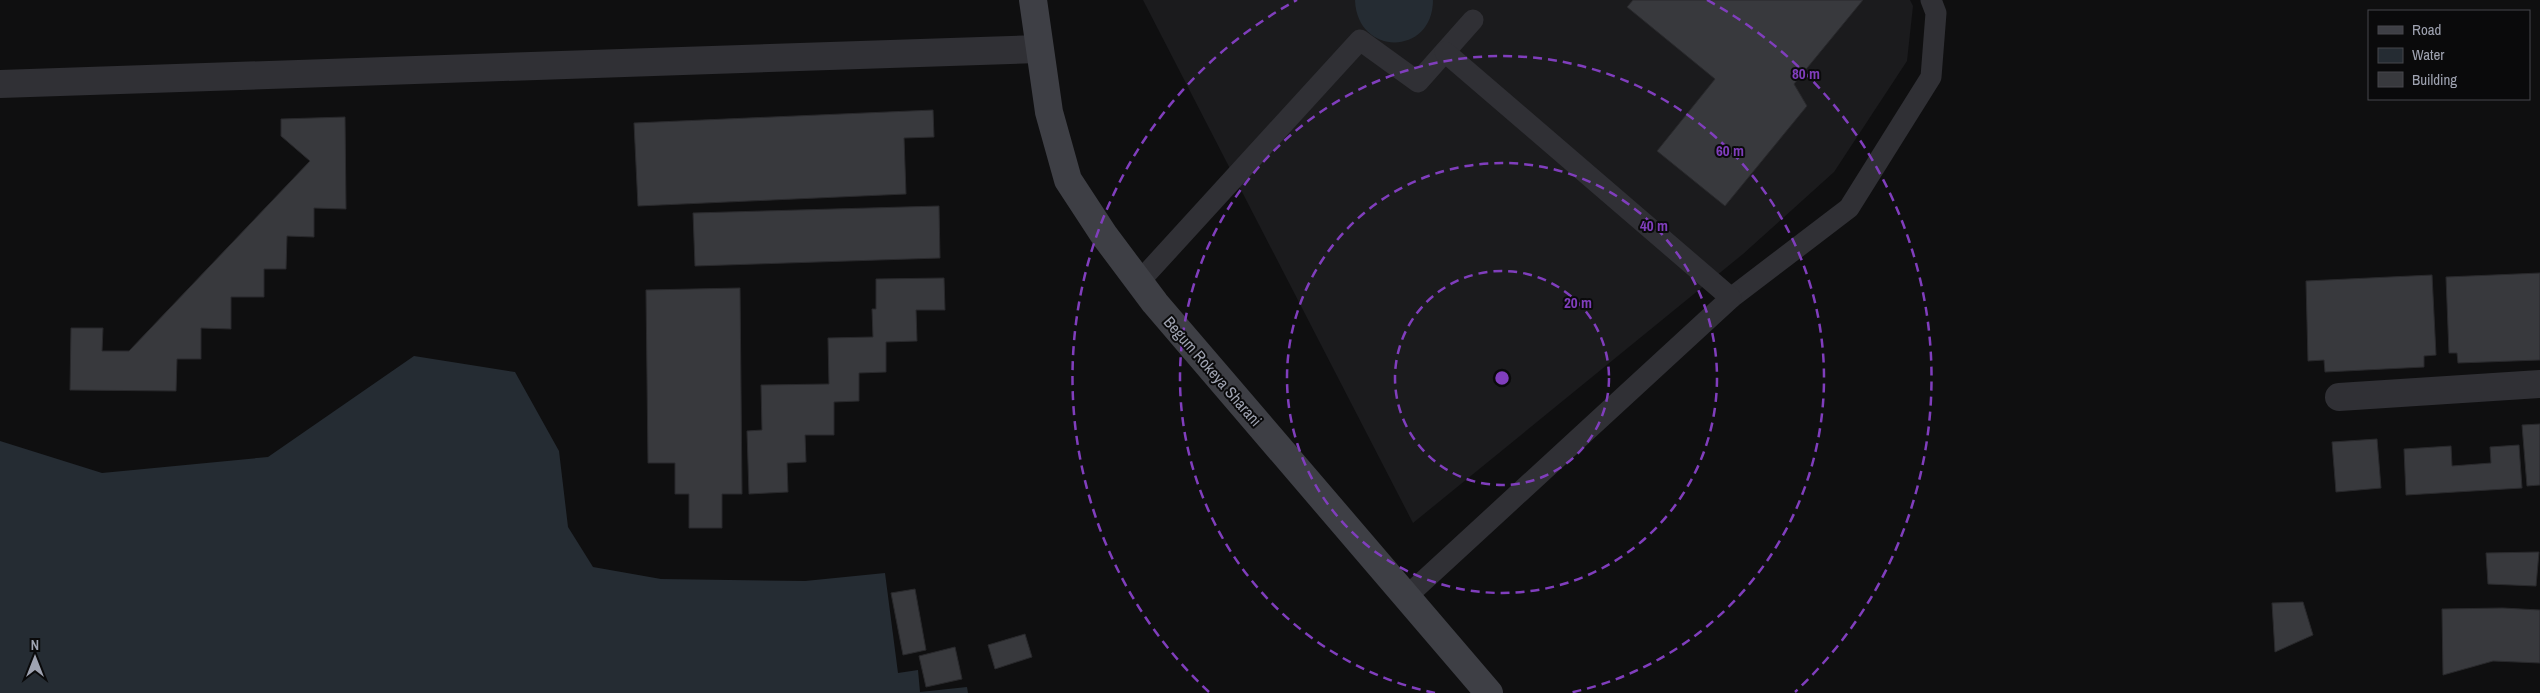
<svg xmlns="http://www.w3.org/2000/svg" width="2540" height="693" font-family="'Archivo Narrow',sans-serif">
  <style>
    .built { fill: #1b1b1d }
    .water { fill: #252c33 }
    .building { fill: #38393d; stroke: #29292c }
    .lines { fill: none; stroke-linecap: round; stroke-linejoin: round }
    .lane { stroke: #303035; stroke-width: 21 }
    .street { stroke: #303035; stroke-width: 28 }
    .secondary { stroke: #3e3f45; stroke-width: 28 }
    .ring { fill: none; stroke: #803ebd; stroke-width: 2.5; stroke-dasharray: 9 6 }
    .labels { text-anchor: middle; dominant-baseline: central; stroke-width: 4; stroke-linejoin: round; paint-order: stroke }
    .street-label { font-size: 16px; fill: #9fa3b1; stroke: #0a0a0b }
    .centre { fill: #803ebd; stroke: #0a0a0b; stroke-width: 2.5 }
    .ring-label { font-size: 15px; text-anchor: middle; font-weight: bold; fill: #803ebd; stroke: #0a0a0b; stroke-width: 4; stroke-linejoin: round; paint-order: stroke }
  </style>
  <rect width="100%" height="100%" fill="#0f0f10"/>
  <polygon class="built" points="1143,0 1910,0 1913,6 1907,61 1834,172 1743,254 1413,523"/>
  <g class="water">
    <path d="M1355,0H1433C1433,56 1357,57 1355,0Z"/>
    <polygon points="414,356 515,372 559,451 568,527 593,567 661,579 805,581 885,573 898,673 918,670 920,692 967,687 968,693 0,693 0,441 102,473 268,457"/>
  </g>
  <g class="building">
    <polygon points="1633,0 1863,0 1794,84 1807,106 1725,206 1657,151 1715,79 1627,7"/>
    <polygon points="933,110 934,137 904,138 906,194 638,206 634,123"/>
    <polygon points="345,117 346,209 314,208 314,237 287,236 286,269 264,269 264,297 231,297 231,329 201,328 201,359 177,359 176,391 70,390 71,328 103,328 102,351 129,351 310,161 281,136 281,119"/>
    <polygon points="939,206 940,258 695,266 693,213"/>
    <polygon points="2540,273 2540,360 2458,363 2457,353 2449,353 2446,277"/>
    <polygon points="2432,275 2436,355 2424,356 2424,367 2325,372 2324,360 2308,361 2306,281"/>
    <polygon points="944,278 945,310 916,310 917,341 886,342 886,372 859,373 859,401 834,402 834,435 805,435 806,462 787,463 788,492 749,494 747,431 762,430 761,385 829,384 828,338 873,337 872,309 876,309 876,279"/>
    <polygon points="740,288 742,494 722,494 722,528 689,528 689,494 675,494 675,463 648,463 646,290"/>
    <polygon points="2540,424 2540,485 2527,486 2522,425"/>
    <polygon points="2377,439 2381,488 2336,492 2332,442"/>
    <polygon points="2519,445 2522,488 2406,495 2404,449 2451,446 2452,466 2491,463 2490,447"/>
    <polygon points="2539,552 2536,586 2488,584 2486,553"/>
    <polygon points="915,589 926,650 903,655 891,593"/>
    <polygon points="2303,602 2313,635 2275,652 2272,603"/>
    <polygon points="2503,608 2540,610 2540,663 2493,661 2443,675 2442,609"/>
    <polygon points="1025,634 1032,657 995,669 988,645"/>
    <polygon points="955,647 962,679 926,687 919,656"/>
  </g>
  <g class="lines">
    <g class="lane">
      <polyline points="1139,282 1360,40 1418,82 1473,20"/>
      <polyline points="1731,298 1849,208 1931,77 1936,13 1931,0"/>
      <polyline points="1406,597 1731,298 1445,52"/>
    </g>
    <g class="street">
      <polyline points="0,84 1038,49"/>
      <polyline points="2339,397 2540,384"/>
    </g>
    <polyline class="secondary" points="1033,0 1049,112 1068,180 1104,235 1155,303 1489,693"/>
  </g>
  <g class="ring">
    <circle cx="1502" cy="378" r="107"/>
    <circle cx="1502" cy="378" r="215"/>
    <path d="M1435 693A322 322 0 1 1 1569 693"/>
    <path d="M1209 692A430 430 0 0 1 1297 0M1707 0A430 430 0 0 1 1795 692"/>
  </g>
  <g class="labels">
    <g class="street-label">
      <text transform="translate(1213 371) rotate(49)">Begum Rokeya Sharani</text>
    </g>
  </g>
  <circle cx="1502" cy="378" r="8" class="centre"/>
  <g class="ring-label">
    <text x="1806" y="79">80 m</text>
    <text x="1730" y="156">60 m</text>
    <text x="1654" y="231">40 m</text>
    <text x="1578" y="308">20 m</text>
  </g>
  <rect x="2368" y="10" width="162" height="90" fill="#0a0a0b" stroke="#46474d"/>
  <rect x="2378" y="26" width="25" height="8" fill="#3e3f45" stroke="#46474d"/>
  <text x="2412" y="35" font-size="15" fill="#9fa3b1">Road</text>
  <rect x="2378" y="48" width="25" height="15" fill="#252c33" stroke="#46474d"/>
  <text x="2412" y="60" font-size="15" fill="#9fa3b1">Water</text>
  <rect x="2378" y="72" width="25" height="15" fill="#38393d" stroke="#46474d"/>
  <text x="2412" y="85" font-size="15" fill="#9fa3b1">Building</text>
  <g transform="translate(35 658)" stroke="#0a0a0b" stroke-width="4" paint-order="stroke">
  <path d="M0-4L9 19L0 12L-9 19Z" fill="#9fa3b1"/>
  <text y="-8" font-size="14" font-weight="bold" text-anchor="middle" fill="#9fa3b1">N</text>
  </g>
</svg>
